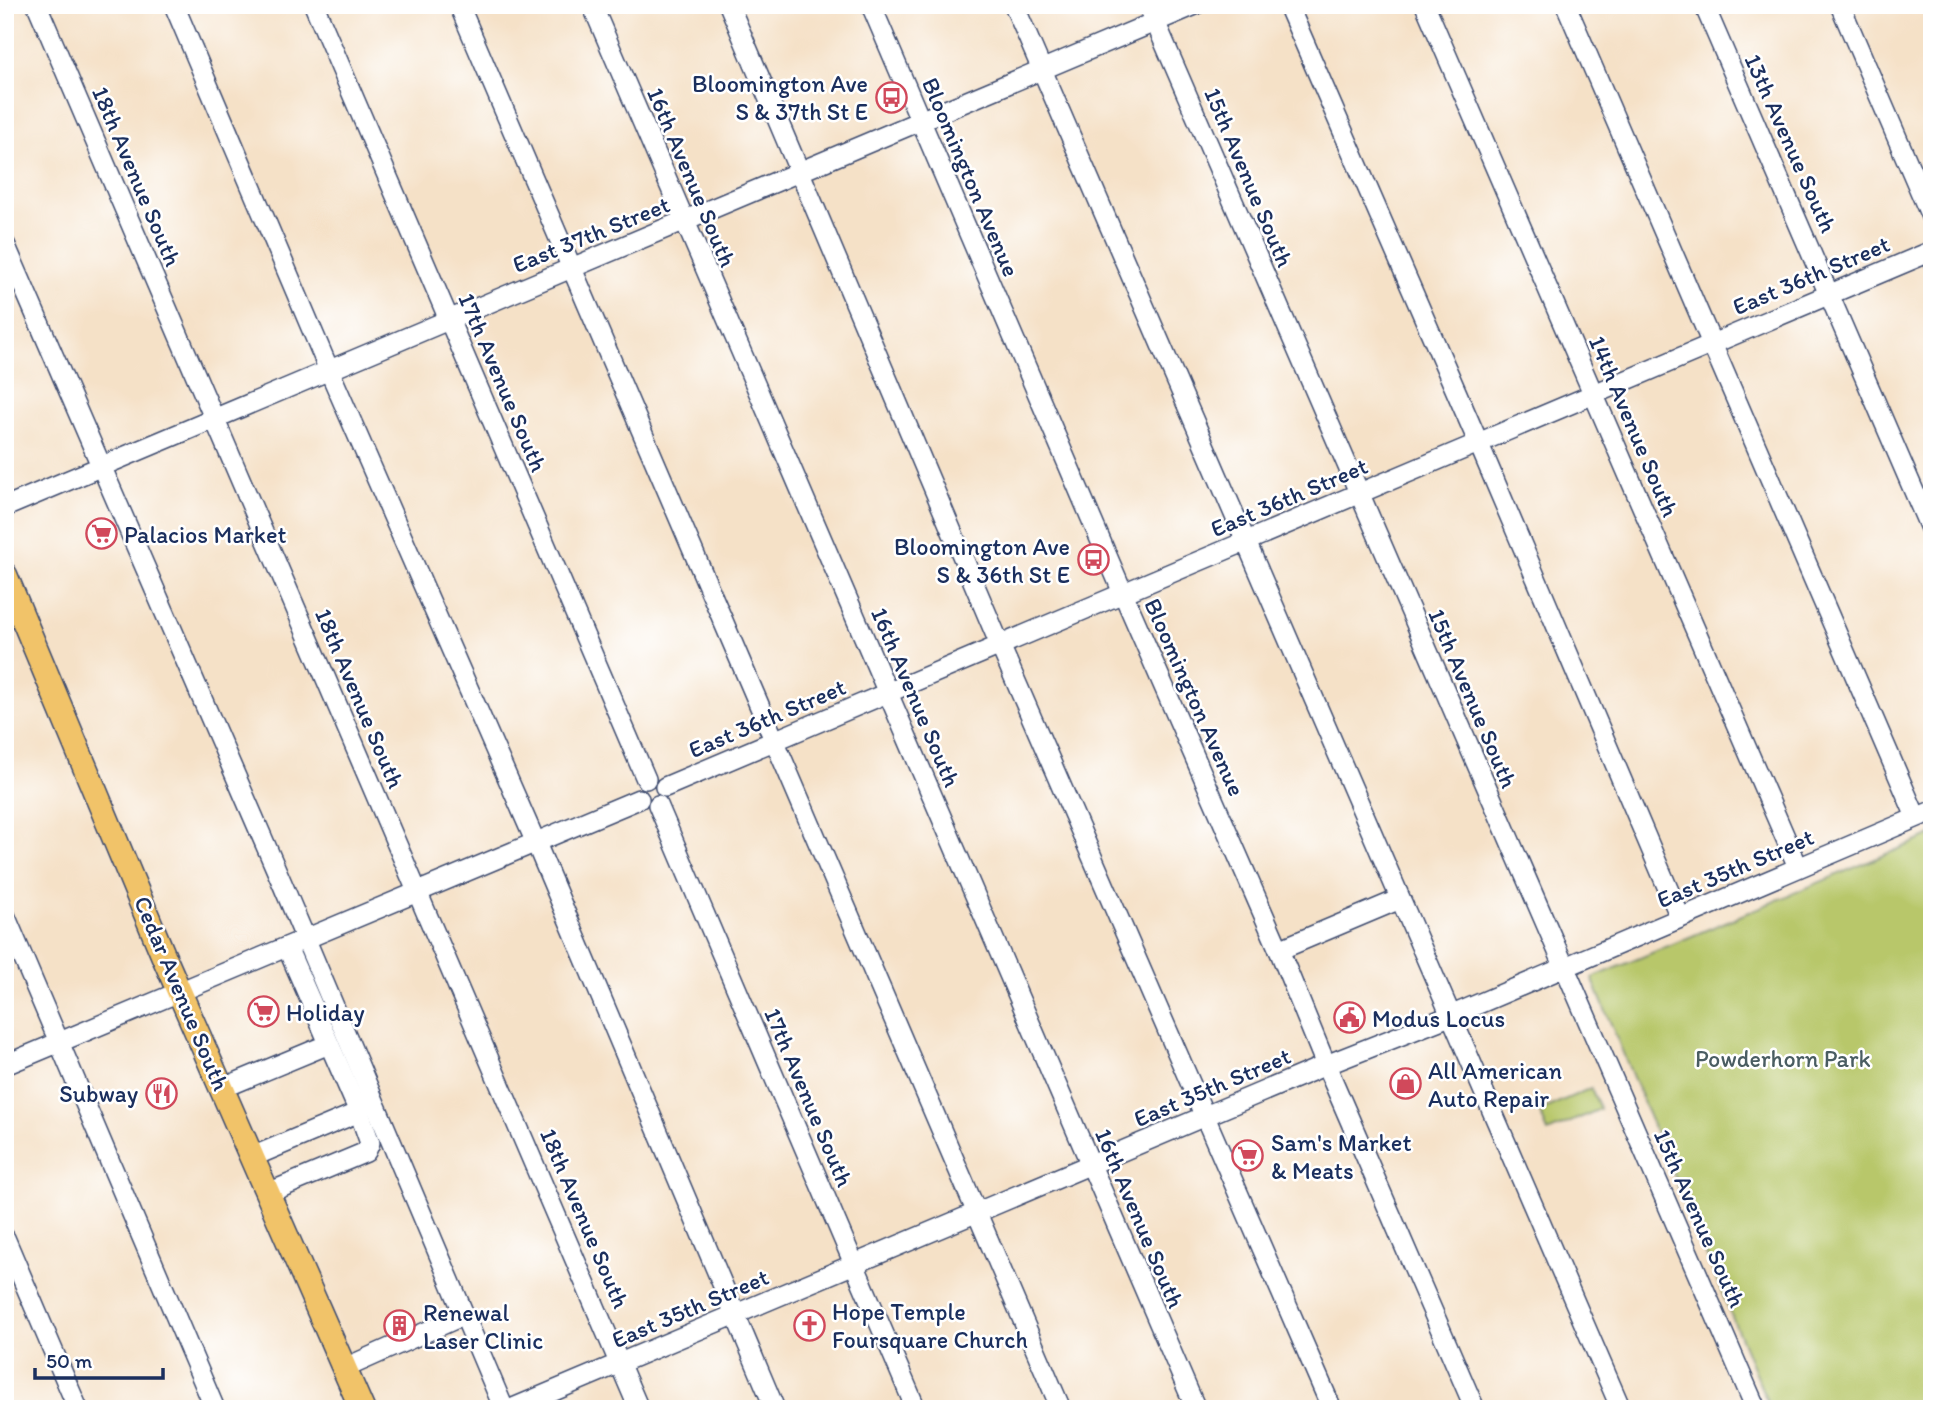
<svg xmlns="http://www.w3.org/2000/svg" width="1937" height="1414" font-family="Itim,sans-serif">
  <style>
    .green { fill: #b8c76a; stroke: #6a7b64; stroke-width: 2 }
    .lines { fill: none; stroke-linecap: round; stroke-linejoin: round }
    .minor-casing { stroke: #3c4a6e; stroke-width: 22 }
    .major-casing { stroke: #3c4a6e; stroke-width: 27 }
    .minor { stroke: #fff; stroke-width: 19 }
    .major { stroke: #f1c369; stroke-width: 24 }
    .labels { text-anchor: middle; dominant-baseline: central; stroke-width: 5; stroke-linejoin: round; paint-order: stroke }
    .poi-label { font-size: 24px; fill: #1b2f5e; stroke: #fff; text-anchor: start }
    .street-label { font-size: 24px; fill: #1b2f5e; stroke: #fff }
    .park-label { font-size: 24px; fill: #4a5d62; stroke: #fff }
  </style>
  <rect width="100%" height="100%" fill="#fff"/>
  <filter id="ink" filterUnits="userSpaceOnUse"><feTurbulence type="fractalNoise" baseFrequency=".0143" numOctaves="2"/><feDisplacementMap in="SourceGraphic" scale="14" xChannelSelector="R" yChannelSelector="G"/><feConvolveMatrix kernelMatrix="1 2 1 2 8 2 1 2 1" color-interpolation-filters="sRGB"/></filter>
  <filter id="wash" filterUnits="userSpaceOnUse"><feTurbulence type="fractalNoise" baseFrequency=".00686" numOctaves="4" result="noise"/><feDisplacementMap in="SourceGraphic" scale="28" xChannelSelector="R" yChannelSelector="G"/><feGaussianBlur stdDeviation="1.57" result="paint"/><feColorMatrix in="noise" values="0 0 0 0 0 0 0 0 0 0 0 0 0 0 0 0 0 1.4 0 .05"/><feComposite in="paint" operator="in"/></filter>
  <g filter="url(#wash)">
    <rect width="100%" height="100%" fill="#f5e1c7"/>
    <g class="green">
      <polygon points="1932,835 1932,1409 1770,1409 1592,978"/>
      <polygon points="1591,1088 1600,1109 1548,1132 1539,1111"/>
    </g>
  </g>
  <g filter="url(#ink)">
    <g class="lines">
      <defs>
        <g id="minor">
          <polyline points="37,5 639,1409"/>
          <polyline points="174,5 329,370 536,843 775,1409"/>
          <polyline points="314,5 646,779"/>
          <polyline points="459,5 1061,1409"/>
          <polyline points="592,5 1196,1409"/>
          <polyline points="729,5 1000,645 1332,1409"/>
          <polyline points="871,5 1123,593 1279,950 1326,1065 1475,1409"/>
          <polyline points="1014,5 1621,1409"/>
          <polyline points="1148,5 1756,1409"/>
          <polyline points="1288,5 1479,444 1680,917"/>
          <polyline points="1425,5 1798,867"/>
          <polyline points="1566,5 1916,817"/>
          <polyline points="1704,5 1932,533"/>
          <polyline points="1840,5 1932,219"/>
          <polyline points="5,244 282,883 504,1409"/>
          <polyline points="5,507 1195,5"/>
          <polyline points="665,787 1932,251"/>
          <polyline points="658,805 916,1409"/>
          <polyline points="5,915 215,1409"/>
          <polyline points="1279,950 1400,899"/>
          <polyline points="5,1065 639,799"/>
          <polyline points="223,1088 329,1044"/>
          <polyline points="252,1157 359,1112 287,947"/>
          <polyline points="268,1193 366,1152 370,1143 359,1112"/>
          <polyline points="5,1238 78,1409"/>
          <polyline points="345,1368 464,1315"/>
          <polyline points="511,1409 1326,1065 1450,1016 1932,811"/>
        </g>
        <polyline id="major" points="5,575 164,957 362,1409"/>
      </defs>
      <use href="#minor" class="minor-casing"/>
      <use href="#major" class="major-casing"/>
      <use href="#minor" class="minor"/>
      <use href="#major" class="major"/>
    </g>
  </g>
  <defs>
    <symbol id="bus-ring" viewBox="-11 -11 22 22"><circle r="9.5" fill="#fff" stroke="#d1495b" stroke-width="1.5"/><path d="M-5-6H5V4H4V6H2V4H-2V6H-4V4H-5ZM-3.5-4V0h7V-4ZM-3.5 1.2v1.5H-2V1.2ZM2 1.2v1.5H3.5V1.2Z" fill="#d1495b"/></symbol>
    <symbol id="supermarket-ring" viewBox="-11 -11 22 22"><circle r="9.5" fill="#fff" stroke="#d1495b" stroke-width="1.5"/><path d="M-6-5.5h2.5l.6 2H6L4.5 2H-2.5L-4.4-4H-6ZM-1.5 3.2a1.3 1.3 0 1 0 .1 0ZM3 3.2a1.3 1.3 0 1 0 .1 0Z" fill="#d1495b"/></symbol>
    <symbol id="civic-ring" viewBox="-11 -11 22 22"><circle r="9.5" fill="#fff" stroke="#d1495b" stroke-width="1.5"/><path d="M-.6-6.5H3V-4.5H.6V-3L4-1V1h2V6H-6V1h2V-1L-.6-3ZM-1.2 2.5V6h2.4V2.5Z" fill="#d1495b"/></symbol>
    <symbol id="shop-ring" viewBox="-11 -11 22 22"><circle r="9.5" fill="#fff" stroke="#d1495b" stroke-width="1.5"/><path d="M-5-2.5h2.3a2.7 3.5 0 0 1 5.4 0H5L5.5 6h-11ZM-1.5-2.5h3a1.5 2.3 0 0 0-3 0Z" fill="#d1495b"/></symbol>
    <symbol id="restaurant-ring" viewBox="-11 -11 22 22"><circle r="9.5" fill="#fff" stroke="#d1495b" stroke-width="1.5"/><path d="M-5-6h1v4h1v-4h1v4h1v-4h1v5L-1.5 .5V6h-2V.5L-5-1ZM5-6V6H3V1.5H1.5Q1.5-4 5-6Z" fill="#d1495b"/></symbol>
    <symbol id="church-ring" viewBox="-11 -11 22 22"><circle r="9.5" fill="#fff" stroke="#d1495b" stroke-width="1.5"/><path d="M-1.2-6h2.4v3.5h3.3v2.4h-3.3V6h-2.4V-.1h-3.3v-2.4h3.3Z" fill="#d1495b"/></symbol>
    <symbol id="building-ring" viewBox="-11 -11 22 22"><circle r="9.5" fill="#fff" stroke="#d1495b" stroke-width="1.5"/><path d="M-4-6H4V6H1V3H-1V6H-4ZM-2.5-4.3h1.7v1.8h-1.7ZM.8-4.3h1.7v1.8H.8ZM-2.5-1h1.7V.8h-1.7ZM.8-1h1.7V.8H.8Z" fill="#d1495b"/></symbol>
  </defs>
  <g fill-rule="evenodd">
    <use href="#bus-ring" x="874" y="80" width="35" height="35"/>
    <use href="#supermarket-ring" x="84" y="516" width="35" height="35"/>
    <use href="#bus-ring" x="1076" y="542" width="35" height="35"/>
    <use href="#supermarket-ring" x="246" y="994" width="35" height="35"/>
    <use href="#civic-ring" x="1332" y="1000" width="35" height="35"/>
    <use href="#shop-ring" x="1388" y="1066" width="35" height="35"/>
    <use href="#restaurant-ring" x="144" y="1076" width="35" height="35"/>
    <use href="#supermarket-ring" x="1230" y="1138" width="35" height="35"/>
    <use href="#church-ring" x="792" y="1308" width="35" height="35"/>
    <use href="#building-ring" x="382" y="1308" width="35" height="35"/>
  </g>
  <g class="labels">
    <g class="poi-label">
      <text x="868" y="83" text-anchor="end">Bloomington Ave<tspan x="868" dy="28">S &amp; 37th St E</tspan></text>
      <text x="124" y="534">Palacios Market</text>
      <text x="1070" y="546" text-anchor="end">Bloomington Ave<tspan x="1070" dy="28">S &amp; 36th St E</tspan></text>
      <text x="286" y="1012">Holiday</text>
      <text x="1372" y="1018">Modus Locus</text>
      <text x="1428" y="1070">All American<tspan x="1428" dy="28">Auto Repair</tspan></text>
      <text x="138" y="1093" text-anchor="end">Subway</text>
      <text x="1271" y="1142">Sam's Market<tspan x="1271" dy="28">&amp; Meats</tspan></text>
      <text x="832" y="1311">Hope Temple<tspan x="832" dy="28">Foursquare Church</tspan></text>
      <text x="423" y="1312">Renewal<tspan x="423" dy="28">Laser Clinic</tspan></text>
    </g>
    <g class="street-label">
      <text transform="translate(1791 143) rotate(66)">13th Avenue South</text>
      <text transform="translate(137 176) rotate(67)">18th Avenue South</text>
      <text transform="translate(692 177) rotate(67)">16th Avenue South</text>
      <text transform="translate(971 177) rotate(67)">Bloomington Avenue</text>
      <text transform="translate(1249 177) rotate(67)">15th Avenue South</text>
      <text transform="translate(591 234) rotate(-22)">East 37th Street</text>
      <text transform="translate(1811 275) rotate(-23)">East 36th Street</text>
      <text transform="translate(503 382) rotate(67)">17th Avenue South</text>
      <text transform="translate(1634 426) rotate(67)">14th Avenue South</text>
      <text transform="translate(1289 497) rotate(-23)">East 36th Street</text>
      <text transform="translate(916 697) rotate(67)">16th Avenue South</text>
      <text transform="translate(1195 697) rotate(66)">Bloomington Avenue</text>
      <text transform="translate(360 698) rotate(67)">18th Avenue South</text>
      <text transform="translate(1473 698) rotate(67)">15th Avenue South</text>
      <text transform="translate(767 718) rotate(-23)">East 36th Street</text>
      <text transform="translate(1735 868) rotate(-23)">East 35th Street</text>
      <text transform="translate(182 993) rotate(67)">Cedar Avenue South</text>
      <text transform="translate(1212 1087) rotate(-23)">East 35th Street</text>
      <text transform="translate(809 1097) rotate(67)">17th Avenue South</text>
      <text transform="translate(585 1218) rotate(67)">18th Avenue South</text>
      <text transform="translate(1140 1218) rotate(67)">16th Avenue South</text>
      <text transform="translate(1700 1218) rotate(66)">15th Avenue South</text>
      <text transform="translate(690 1308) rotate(-23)">East 35th Street</text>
    </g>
    <g class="park-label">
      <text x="1783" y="1058">Powderhorn Park</text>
    </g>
  </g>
  <rect width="1937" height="1414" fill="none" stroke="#fff" stroke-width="28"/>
  <path d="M35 1368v10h128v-10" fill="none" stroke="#1b2f5e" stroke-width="3.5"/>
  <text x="46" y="1368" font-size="21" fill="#1b2f5e" stroke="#ffffff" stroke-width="5" paint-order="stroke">50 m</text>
</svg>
